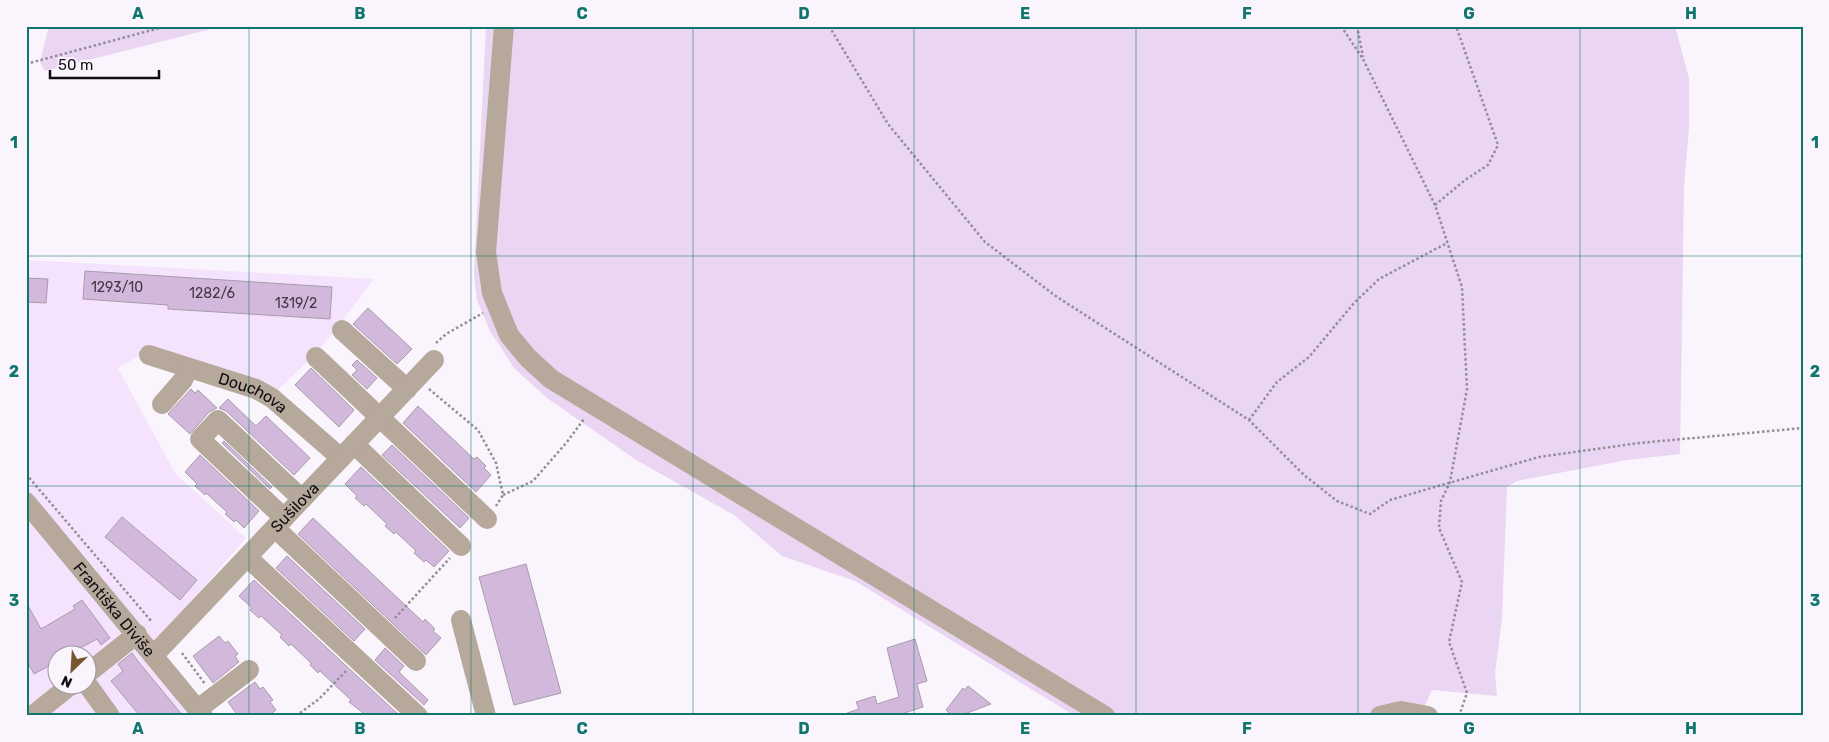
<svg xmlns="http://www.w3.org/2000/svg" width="1829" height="742" font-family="Rubik,sans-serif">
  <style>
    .built { fill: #f5e3fd; fill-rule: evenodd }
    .green { fill: #ead5f3 }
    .building { fill: #d2b9dc; stroke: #a89bad }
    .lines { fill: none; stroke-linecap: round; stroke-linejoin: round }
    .path { stroke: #938e95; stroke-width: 2.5; stroke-dasharray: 2.5 2.5; stroke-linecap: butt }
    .minor { stroke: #b6a89a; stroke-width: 20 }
    .grid { fill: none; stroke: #0f766e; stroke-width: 1; stroke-opacity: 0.55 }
    .labels { text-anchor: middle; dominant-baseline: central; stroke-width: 5; stroke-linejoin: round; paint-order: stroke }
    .number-label { font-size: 14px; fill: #413744 }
    .street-label { font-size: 16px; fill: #110c12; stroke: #faf5fd }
    .neatline { fill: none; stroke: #0f766e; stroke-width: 2 }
    .grid-label { font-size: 16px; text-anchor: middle; font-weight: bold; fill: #0f766e }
  </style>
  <rect width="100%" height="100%" fill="#faf5fd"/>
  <path class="built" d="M26,260L374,279L320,349L276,392L150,349L118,368L175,473L246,538L145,655L188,716H26ZM58,654H88V684H58Z"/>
  <g class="green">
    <polygon points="49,26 223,26 45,71 40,62"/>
    <polygon points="486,26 1675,26 1689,78 1689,128 1684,186 1680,454 1626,460 1517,481 1507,487 1502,618 1495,674 1497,696 1432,690 1420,716 1075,716 855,581 782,556 734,515 636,460 547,398 514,368 490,331 477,300 474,274"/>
  </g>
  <g class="building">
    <polygon points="85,271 332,287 330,319 168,309 168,305 83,299"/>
    <polygon points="26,278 48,279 46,303 26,302"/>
    <polygon points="368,308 412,349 397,364 353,324"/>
    <polygon points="357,360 377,378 367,389 352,375 357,370 352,365"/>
    <polygon points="311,368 354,410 339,427 295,385"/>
    <polygon points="191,389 195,393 198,390 217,408 209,412 190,434 168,414"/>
    <polygon points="228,399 256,426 266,416 310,458 294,475 226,411 219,408"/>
    <polygon points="418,406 474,459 477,457 486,466 484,468 491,475 476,492 403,423"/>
    <polygon points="224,441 272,487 270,489 222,443"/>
    <polygon points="392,445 469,518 460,528 382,455"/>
    <polygon points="200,455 259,511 244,528 236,520 234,522 225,514 227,512 206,493 205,495 195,486 197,484 185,472"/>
    <polygon points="361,467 449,551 434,567 426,560 424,562 414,553 416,551 396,532 394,534 385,526 387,524 366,504 364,506 355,498 357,496 345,484"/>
    <polygon points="122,517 197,580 180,600 105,537"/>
    <polygon points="313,518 423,622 425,619 435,629 433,631 441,638 426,655 298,534"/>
    <polygon points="287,556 365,629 354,641 276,568"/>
    <polygon points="526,564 561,693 514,705 479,577"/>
    <polygon points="254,580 400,716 367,716 349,702 351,700 338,688 320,671 318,673 310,665 311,663 291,644 289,646 280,637 282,635 261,616 259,618 250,610 252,608 239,596"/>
    <polygon points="82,600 110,638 101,645 97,639 69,654 58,654 58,661 34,674 26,659 26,602 41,629 75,609 73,606"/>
    <polygon points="219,636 225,643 228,641 238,654 235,656 239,662 213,683 193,656"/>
    <polygon points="915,639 927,681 917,684 923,707 895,716 847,716 847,713 859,709 856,702 875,696 877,704 899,697 887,648"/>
    <polygon points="385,648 404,666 399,672 428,700 424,705 375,660"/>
    <polygon points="132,653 137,660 183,716 140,716 111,681 123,671 118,664"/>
    <polygon points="255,682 260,689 263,687 273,700 270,702 276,710 268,716 238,716 228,702"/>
    <polygon points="968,686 991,704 959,716 952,716 946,710 963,688 965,690"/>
  </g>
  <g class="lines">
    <g class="path">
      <polyline points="829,26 888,124 985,242 1057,297 1249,420 1304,475 1337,501 1370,514 1390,500 1539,457 1639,443 1803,428"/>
      <polyline points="1341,26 1363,59 1435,205 1462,287 1467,389 1450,482 1441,501 1439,528 1462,582 1449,642 1467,693 1459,716"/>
      <polyline points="1357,26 1363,57"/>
      <polyline points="26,64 167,26"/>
      <polyline points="1435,205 1465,180 1488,165 1498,145 1456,26"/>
      <polyline points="436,343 446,334 483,313"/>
      <polyline points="429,389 478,430 496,463 503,495 496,506"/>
      <polyline points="1249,420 1277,382 1309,357 1354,303 1379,279 1447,243"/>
      <polyline points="26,474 152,622"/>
      <polyline points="503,495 533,481 567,442 584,419"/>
      <polyline points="395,618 450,558"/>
      <polyline points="182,653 205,684"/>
      <polyline points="296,716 319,699 346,671"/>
    </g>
    <g class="minor">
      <polyline points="504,26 486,252 492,293 509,335 528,358 551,379 1105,716"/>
      <polyline points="342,330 407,389"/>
      <path id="s1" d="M149,355L256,389L272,398L341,458"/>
      <polyline points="316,357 487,519"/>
      <polyline points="162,404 183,380 188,368"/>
      <polyline points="354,444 461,546"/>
      <path id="s2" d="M26,502L203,716"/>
      <polyline points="284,518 200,439 218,420 302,499"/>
      <polyline points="275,528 416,661"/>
      <polyline points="247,557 418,716"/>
      <polyline points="461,620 486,716"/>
      <path id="s3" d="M154,655L434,360"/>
      <polyline points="88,673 137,634"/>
      <polyline points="87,684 110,716"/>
      <polyline points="198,709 249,670"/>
      <polyline points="32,716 72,684"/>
      <polyline points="1380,716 1401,711 1428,716"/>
    </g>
  </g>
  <path class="grid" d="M249,26V716M471,26V716M693,26V716M914,26V716M1136,26V716M1358,26V716M1580,26V716M26,256H1803M26,486H1803"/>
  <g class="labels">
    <g class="number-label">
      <text x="117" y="287">1293/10</text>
      <text x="212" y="293">1282/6</text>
      <text x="296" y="303">1319/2</text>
    </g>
    <g class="street-label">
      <text stroke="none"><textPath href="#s1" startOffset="111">Douchova</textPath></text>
      <text stroke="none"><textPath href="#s3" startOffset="204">Sušilova</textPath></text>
      <text stroke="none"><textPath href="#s2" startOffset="139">Františka Diviše</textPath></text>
    </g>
  </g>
  <rect width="1829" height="742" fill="none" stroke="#faf5fd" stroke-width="55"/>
  <g transform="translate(72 670) rotate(205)"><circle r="24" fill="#faf5fd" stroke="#9d989f"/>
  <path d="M0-4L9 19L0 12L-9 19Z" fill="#76562c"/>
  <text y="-8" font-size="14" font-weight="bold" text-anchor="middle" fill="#110c12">N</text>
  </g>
  <path d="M50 70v8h109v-8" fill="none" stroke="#110c12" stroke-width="2.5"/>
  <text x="58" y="70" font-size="15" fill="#110c12" stroke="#faf5fd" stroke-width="4" paint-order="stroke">50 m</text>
  <rect x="28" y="28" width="1774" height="686" class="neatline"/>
  <g class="grid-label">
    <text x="138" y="19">A</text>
    <text x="360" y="19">B</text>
    <text x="582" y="19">C</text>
    <text x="804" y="19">D</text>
    <text x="1025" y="19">E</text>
    <text x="1247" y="19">F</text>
    <text x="1469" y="19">G</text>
    <text x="1691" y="19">H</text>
    <text x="14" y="148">1</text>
    <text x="1815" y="148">1</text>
    <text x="14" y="377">2</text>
    <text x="1815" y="377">2</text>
    <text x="14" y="606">3</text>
    <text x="1815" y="606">3</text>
    <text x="138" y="734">A</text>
    <text x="360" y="734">B</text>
    <text x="582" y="734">C</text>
    <text x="804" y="734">D</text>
    <text x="1025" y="734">E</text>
    <text x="1247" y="734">F</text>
    <text x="1469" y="734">G</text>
    <text x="1691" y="734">H</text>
  </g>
</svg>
